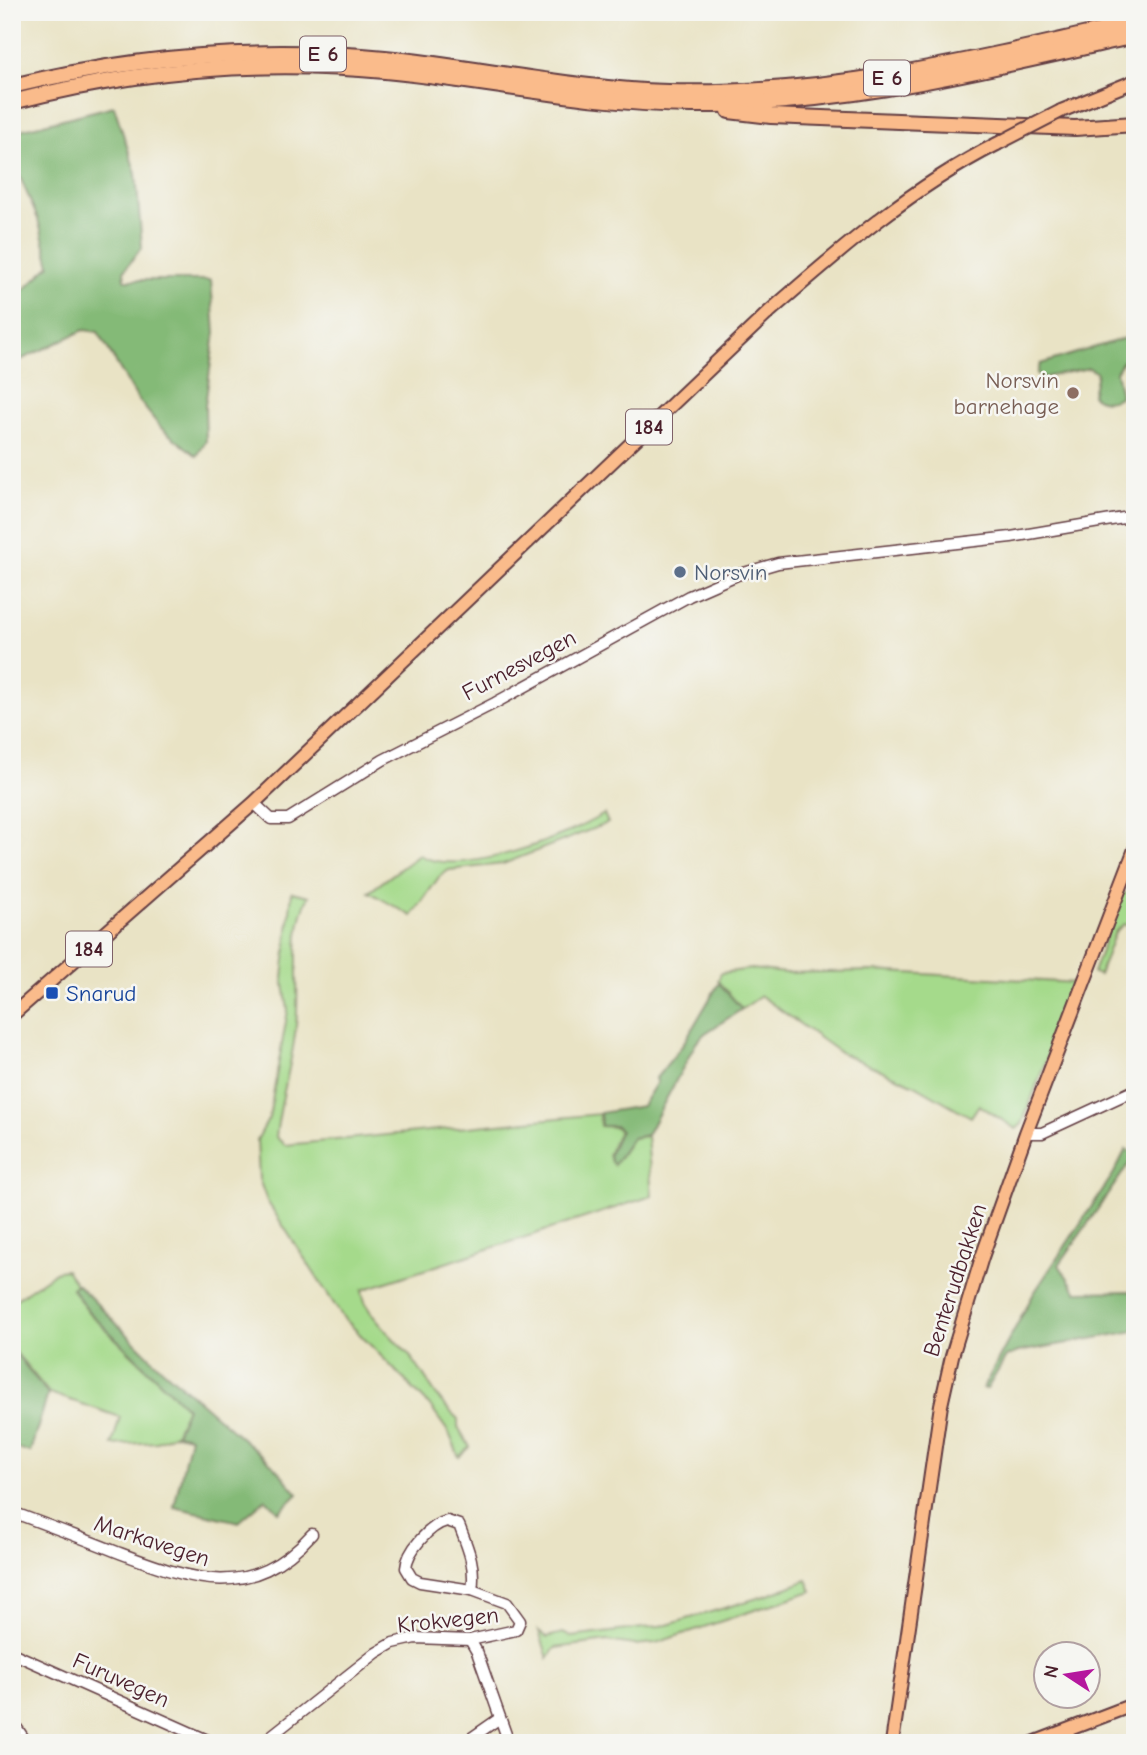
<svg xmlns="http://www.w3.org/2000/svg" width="1147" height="1755" font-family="'Comic Neue',sans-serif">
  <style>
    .green { fill: #a5da8b; stroke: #787c5b; stroke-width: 2 }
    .forest { fill: #84ba77; stroke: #676c51; stroke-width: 2 }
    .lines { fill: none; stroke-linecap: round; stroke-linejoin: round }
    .minor-casing { stroke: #623c42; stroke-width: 13 }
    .major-casing { stroke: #623c42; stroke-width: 16 }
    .highway-casing { stroke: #623c42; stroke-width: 18 }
    .minor { stroke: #fff; stroke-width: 10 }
    .major { stroke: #fabb8b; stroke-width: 12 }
    .highway { stroke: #fabb8b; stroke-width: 14 }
    .major-bridge-casing { stroke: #623c42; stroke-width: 16; stroke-linecap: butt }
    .major-bridge { stroke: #fabb8b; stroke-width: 12 }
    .education-dot { fill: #8d6e63; stroke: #f6f6f2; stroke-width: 2.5 }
    .service-dot { fill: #5c6f8a; stroke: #f6f6f2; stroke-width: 2.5 }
    .transit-dot { fill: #1a4fb4; stroke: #f6f6f2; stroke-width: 2.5 }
    .labels { text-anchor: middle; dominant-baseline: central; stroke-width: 5; stroke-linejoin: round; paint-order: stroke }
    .shield { fill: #f6f6f2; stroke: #7e6067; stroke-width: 2 }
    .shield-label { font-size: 21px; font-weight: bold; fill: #4a1f2b }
    .education-label { font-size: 23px; fill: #785e54; stroke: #f6f6f2; text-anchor: end }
    .service-label { font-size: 23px; fill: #4e5e75; stroke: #f6f6f2; text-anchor: start }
    .street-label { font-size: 23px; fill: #4a1f2b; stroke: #f6f6f2 }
    .transit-label { font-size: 23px; fill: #164399; stroke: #f6f6f2; text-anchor: start }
  </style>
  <rect width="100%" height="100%" fill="#f6f6f2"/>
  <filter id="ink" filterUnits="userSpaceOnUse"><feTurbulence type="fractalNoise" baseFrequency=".0143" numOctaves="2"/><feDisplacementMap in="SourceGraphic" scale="14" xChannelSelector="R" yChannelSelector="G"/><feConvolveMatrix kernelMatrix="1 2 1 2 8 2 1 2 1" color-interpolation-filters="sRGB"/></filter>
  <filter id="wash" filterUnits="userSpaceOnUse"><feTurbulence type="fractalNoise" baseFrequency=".00686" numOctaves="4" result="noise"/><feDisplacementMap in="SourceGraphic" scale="28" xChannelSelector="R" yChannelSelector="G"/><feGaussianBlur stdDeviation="1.57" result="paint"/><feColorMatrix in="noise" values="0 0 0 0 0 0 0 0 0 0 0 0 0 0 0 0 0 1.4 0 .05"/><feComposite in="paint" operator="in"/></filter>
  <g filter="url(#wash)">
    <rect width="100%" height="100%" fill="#e9e3c5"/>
    <g class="green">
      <path d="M604,814L608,823L503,864L449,870L439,877L412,916L369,892L419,855C460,879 566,837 604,814Z"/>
      <path d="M292,892L309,896C289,934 301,983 296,1025C293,1062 280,1099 276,1137L285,1145L599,1114L600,1126L616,1127L619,1131L608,1155L614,1165L632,1138L647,1136L652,1196L362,1290C364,1316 398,1340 413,1360C429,1382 437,1401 458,1419V1427L470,1447L459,1457L449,1433L429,1405L342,1316L267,1201L259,1179L257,1140L269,1118L288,1010L283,978Z"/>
      <polygon points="1122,893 1135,893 1135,928 1124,924 1115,932 1099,975 1093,973"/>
      <polygon points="752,969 785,973 873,971 1075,983 1022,1124 1016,1129 979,1105 971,1117 915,1085 839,1052 761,996 742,1009 718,981 721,973"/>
      <polygon points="66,1270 76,1284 72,1289 89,1313 187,1408 175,1434 157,1442 112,1445 120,1417 49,1393 12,1348 12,1302 57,1271"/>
      <polygon points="807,1580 812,1591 656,1643 634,1645 608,1641 555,1648 548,1658 539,1631 547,1637 563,1633 571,1637 667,1625 768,1595"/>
    </g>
    <g class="forest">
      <polygon points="114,106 136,174 142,247 124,271 125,280 211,280 215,333 205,406 206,441 197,456 161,428 137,398 98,332 84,330 12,364 12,293 26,288 50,265 38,219 12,158 12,132"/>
      <path d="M1135,335V355L1123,361L1116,372L1121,396C1112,402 1101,403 1092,395L1097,373L1089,368L1041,378L1037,374L1040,364Z"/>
      <polygon points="719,983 742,1009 704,1034 696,1043 647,1135 632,1138 614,1164 611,1162 609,1155 620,1130 616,1126 601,1126 600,1113 642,1106 657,1082 656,1078 682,1046"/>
      <polygon points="1126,1149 1135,1155 1059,1265 1077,1292 1135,1291 1135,1331 1018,1352 1006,1357 987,1389 983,1388 1034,1293 1114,1173"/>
      <polygon points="77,1284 161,1368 274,1466 298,1494 279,1512 266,1499 239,1522 174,1507 190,1437 176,1434 187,1408 89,1312 72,1288"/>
      <polygon points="12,1349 48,1394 30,1452 12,1447"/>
    </g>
  </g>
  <g filter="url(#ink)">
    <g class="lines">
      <defs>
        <g id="minor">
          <polyline points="254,803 271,819 288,819 383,760 495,703 689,596 737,575 778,563 1011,537 1135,516"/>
          <polyline points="1026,1133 1042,1133 1135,1090"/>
          <path d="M12,1512C47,1525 82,1538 117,1552C192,1580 250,1603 312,1534"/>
          <path d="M447,1521L459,1525C468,1548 476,1566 472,1590L420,1582L412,1578L406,1568C407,1551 430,1525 447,1521Z"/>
          <polyline points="470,1640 477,1652 509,1743"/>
          <polyline points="12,1653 214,1743"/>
          <polyline points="12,1721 27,1743"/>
          <polyline points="262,1743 376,1653 393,1643 415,1638 470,1640 516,1630 520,1621 507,1603 472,1590"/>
          <polyline points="464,1743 500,1718"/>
        </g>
        <g id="major">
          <polyline points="1061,111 1135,81"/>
          <path d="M12,1015L254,803L769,312C840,250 912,187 997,144"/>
          <polyline points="892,1743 941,1405 952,1356 982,1257 1026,1133 1135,849"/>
          <polyline points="1033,1743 1135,1704"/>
        </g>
        <g id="highway">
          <path d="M12,86C135,56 259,46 385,58C480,68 573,89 668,92C831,96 978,59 1135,23"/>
          <path d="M12,102C134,70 260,59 385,71C488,81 588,104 691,105C846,106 985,69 1135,36"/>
          <polyline points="729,111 771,116 1075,128 1135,124"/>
        </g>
      </defs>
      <use href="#minor" class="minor-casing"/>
      <use href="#major" class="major-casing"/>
      <use href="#highway" class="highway-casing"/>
      <use href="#minor" class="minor"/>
      <use href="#major" class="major"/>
      <use href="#highway" class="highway"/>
      <defs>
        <polyline id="major-bridge" points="997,144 1061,111"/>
      </defs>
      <use href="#major-bridge" class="major-bridge-casing"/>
      <use href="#major-bridge" class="major-bridge"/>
    </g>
  </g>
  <circle class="education-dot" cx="1073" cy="393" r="7"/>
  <circle class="service-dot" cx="680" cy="572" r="7"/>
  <rect class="transit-dot" x="45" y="986" width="14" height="14" rx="3.5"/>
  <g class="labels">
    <g class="shield">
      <rect x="300" y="36.5" width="46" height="35" rx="5"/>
      <rect x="864" y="60.5" width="46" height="35" rx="5"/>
      <rect x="626" y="409.5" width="46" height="35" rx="5"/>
      <rect x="66" y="931.5" width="46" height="35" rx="5"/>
    </g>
    <g class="shield-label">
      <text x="323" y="54">E 6</text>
      <text x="887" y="78">E 6</text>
      <text x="649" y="427">184</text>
      <text x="89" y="949">184</text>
    </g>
    <g class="education-label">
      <text x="1059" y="380">Norsvin<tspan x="1059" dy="26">barnehage</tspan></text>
    </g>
    <g class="service-label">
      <text x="694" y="572">Norsvin</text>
    </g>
    <g class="street-label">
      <text transform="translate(519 665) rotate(-28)">Furnesvegen</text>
      <text transform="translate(955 1280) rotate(-72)">Benterudbakken</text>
      <text transform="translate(152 1541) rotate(18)">Markavegen</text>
      <text transform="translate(448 1620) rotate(-6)">Krokvegen</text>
      <text transform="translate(121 1680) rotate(24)">Furuvegen</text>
    </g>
    <g class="transit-label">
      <text x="66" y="993">Snarud</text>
    </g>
  </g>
  <rect width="1147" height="1755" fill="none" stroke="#f6f6f2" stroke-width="42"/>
  <g transform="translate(1067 1675) rotate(282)"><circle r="33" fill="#f6f6f2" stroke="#b1a0a2" stroke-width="2"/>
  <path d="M0-5L12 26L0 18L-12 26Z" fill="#b5179e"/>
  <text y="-10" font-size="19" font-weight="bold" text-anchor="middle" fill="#4a1f2b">N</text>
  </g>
</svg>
